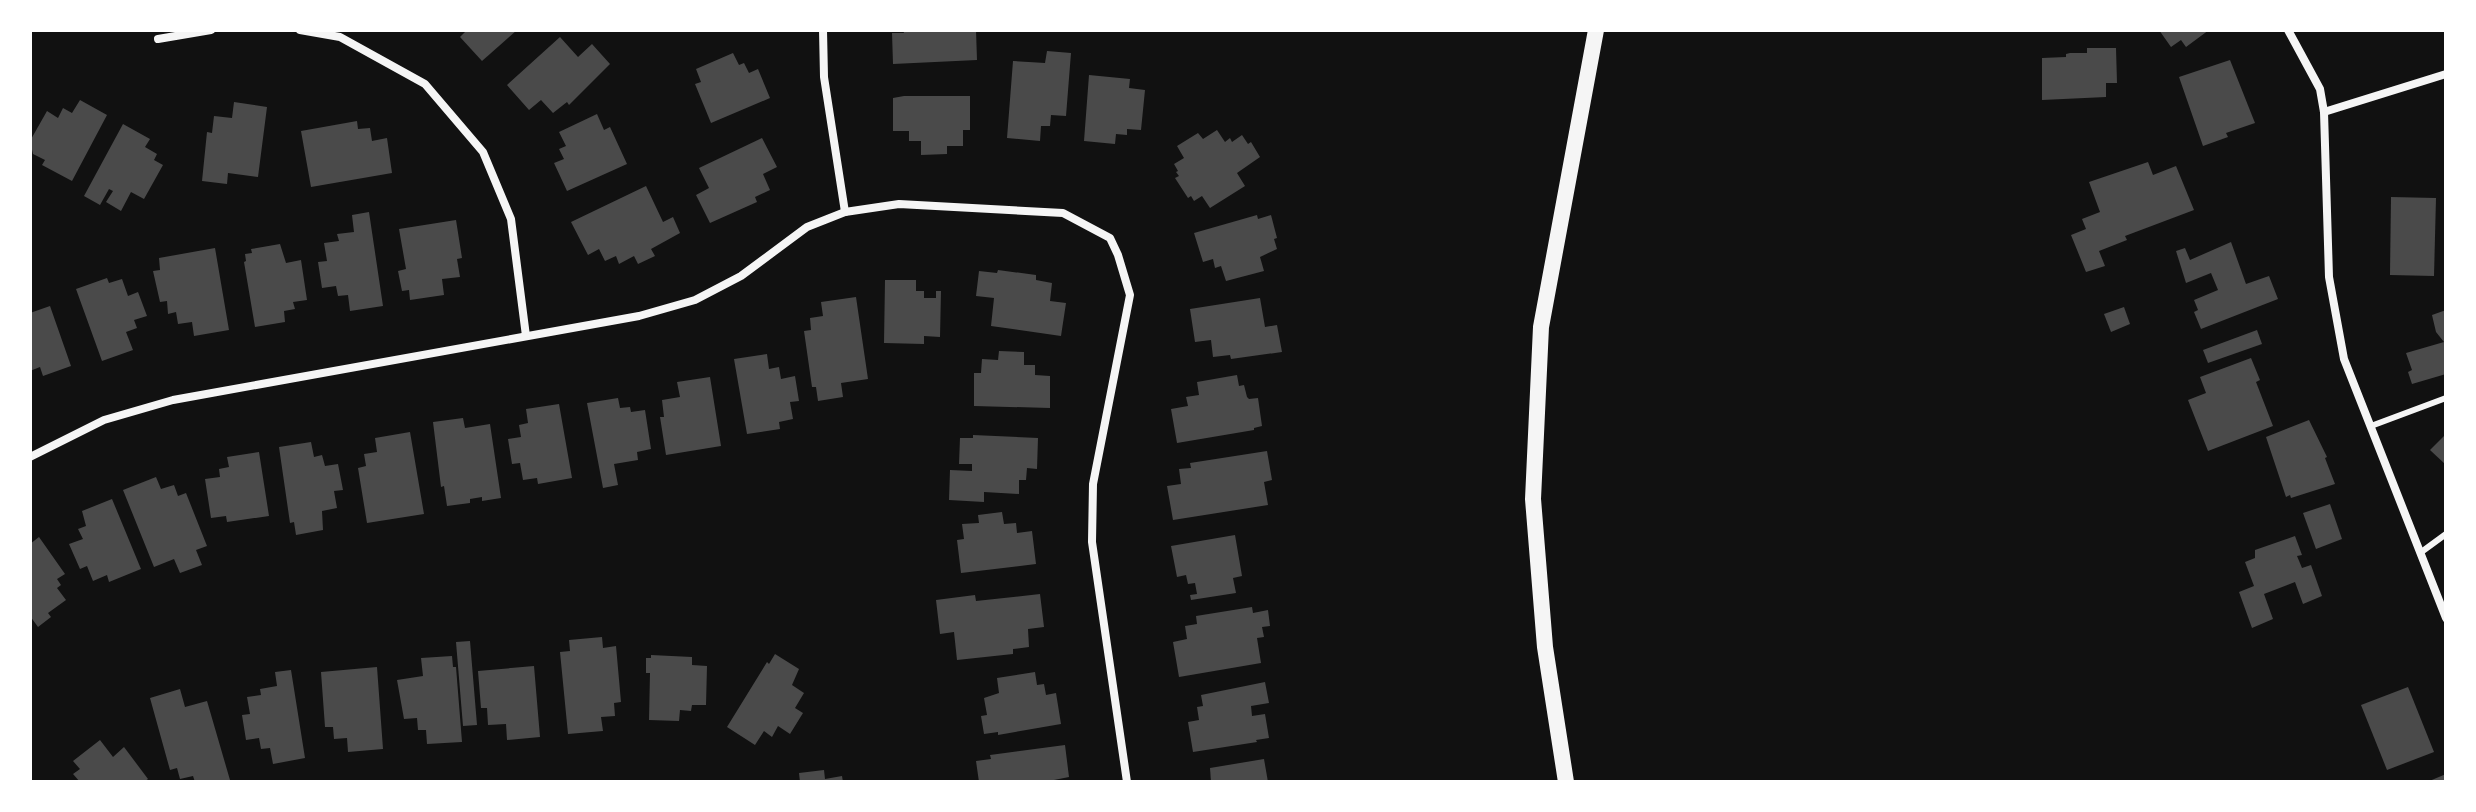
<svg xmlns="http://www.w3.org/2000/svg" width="2476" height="812" font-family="Jost,sans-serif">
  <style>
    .building { fill: #4a4a4a }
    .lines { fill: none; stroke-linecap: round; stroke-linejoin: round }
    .service { stroke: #f5f5f5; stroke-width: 6 }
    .minor { stroke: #f5f5f5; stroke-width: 8 }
    .secondary { stroke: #f5f5f5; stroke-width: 16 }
  </style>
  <rect width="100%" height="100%" fill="#111"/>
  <g class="building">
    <polygon points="467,30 517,30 482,61 460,37"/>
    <polygon points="903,30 976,30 977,60 893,64 892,33 904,33"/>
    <polygon points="2159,30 2209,30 2186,47 2181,40 2171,47"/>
    <polygon points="560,37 578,57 592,44 610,64 569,105 567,102 553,113 541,100 529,110 507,85"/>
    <polygon points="2087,48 2116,48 2117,83 2106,83 2106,97 2042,100 2042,58 2066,57 2066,54 2070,53 2087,53"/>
    <polygon points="1047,51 1071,53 1066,116 1051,115 1050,126 1041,126 1040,141 1007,138 1013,61 1045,63"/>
    <polygon points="733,53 739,65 744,63 749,73 758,69 770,98 711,123 695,84 701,82 696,69"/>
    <polygon points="2230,60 2255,123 2226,133 2228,137 2203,146 2179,77"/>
    <polygon points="1089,75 1130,79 1129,88 1145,90 1141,130 1127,129 1127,135 1116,134 1115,144 1084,141"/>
    <polygon points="904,96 970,96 970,130 963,130 963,146 947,146 947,154 921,155 921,141 909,141 909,131 893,131 893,98"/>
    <polygon points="80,100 107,115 72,181 42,165 45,160 33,154 30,141 47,111 58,118 63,108 72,113"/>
    <polygon points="234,102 267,107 258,177 228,173 227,184 202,181 207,132 212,133 214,116 232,118"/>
    <polygon points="597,114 604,130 610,127 627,164 567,191 554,163 564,159 559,149 566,146 559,132"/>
    <polygon points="357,121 358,129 370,128 372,141 387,138 392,173 311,187 301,131"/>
    <polygon points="123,124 150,139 145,147 157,154 154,160 163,165 144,199 131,192 121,211 106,202 113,191 109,189 100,205 84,196"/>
    <polygon points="1217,130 1225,142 1230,138 1232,142 1242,135 1248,144 1251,142 1260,157 1237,173 1245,186 1210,208 1202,196 1194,201 1191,196 1188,198 1175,178 1179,176 1176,172 1178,171 1174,164 1184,158 1177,146 1198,133 1203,139"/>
    <polygon points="762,138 777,167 763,174 770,190 755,197 757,202 710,223 696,195 709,188 699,168"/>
    <polygon points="2148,162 2153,175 2176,166 2194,210 2125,236 2127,240 2099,251 2105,266 2086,272 2071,235 2086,229 2082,219 2100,212 2089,182"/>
    <polygon points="646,186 663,222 673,217 680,233 651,249 655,256 638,264 634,256 619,264 616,256 605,261 599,249 588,255 571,222"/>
    <polygon points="2391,197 2436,198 2434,276 2390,275"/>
    <polygon points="369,212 383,306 350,311 348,295 338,296 336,286 322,288 318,262 327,261 324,243 339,241 337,234 354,232 352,215"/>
    <polygon points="1257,215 1258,219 1271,215 1277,238 1274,239 1277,249 1260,257 1264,271 1226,281 1221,266 1215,268 1213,259 1203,262 1194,233"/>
    <polygon points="456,220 462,258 457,259 460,277 442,279 444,295 410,300 409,290 402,291 398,271 406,269 399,229"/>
    <polygon points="2231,242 2246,284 2269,276 2278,299 2201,329 2194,312 2198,310 2194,300 2218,290 2211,273 2186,283 2176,251 2185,248 2190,260"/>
    <polygon points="280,244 286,263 301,260 307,300 293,302 295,309 284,311 285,322 255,327 244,262 246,261 245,254 252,253 251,249"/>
    <polygon points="215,248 229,330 194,336 192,322 178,324 176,312 168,314 167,301 160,302 153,271 160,270 159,258"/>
    <polygon points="998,270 1036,275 1036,280 1052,283 1050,301 1066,303 1061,336 991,326 994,298 976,296 979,271 997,273"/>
    <polygon points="107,278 109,283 122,279 128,296 138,292 147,316 134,320 137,328 126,332 133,350 102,361 76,289"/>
    <polygon points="885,280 916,280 916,291 924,291 924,298 936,298 936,291 941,291 940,337 924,336 924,344 884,343"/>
    <polygon points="856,297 868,379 841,383 843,397 818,401 816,387 812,387 804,331 811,330 810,318 823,316 821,302"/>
    <polygon points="1260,298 1265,327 1277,325 1282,352 1231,359 1230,355 1213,357 1211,340 1195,342 1190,309"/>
    <polygon points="50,306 71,366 43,376 40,367 30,371 30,313"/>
    <polygon points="2124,307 2130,324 2111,332 2104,314"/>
    <polygon points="2446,310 2446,353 2444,354 2446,374 2412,384 2408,372 2412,370 2406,353 2444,342 2436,332 2432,315"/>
    <polygon points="2257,330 2262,344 2208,363 2203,350"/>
    <polygon points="999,351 1024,352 1024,365 1035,365 1035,375 1050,376 1050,408 974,406 974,373 981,373 982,359 998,360"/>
    <polygon points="767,354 769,369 779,367 781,379 795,376 799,401 790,402 793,419 779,422 780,429 747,434 734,359"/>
    <polygon points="2251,358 2260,380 2256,382 2273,426 2208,451 2188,400 2206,393 2200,377"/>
    <polygon points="1237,375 1239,386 1244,385 1247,397 1249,399 1258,398 1262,426 1254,428 1254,430 1177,443 1171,409 1188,406 1186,397 1199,395 1197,382"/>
    <polygon points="710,377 721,446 666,455 660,417 664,417 662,400 680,397 677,382"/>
    <polygon points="618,398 620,408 630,407 631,412 645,410 651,449 637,452 638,460 614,464 618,485 603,488 587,403"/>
    <polygon points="559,404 572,478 538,484 537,478 523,480 520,463 512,464 508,439 521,437 519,425 528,423 526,409"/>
    <polygon points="463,418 465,428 490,424 501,498 482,501 482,497 470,499 470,503 447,506 444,486 441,487 433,422"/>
    <polygon points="2309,420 2327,457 2325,458 2335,484 2291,498 2290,495 2286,497 2266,437"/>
    <polygon points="410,432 424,514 367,523 358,468 366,466 364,454 377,452 375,438"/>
    <polygon points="2446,434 2446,465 2430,450"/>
    <polygon points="973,435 1038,438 1037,469 1027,468 1026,480 1019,480 1019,494 984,492 984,502 949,500 950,470 972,471 972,464 959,464 960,438 973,438"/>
    <polygon points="311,442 314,457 322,455 325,466 338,464 343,490 334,491 337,508 322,511 323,530 296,535 294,522 290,523 279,447"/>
    <polygon points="1267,451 1272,480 1264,482 1268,505 1173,520 1167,486 1181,484 1179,469 1191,468 1190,463"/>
    <polygon points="259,452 269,516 227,522 226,516 211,518 205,479 220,477 219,469 229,467 227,457"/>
    <polygon points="156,477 161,489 174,485 178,496 186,493 207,546 196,550 202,565 180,573 174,559 154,567 123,490"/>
    <polygon points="112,499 141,569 109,582 107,575 93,581 87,566 80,569 69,544 83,539 78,529 86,526 82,511"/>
    <polygon points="2330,504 2342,539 2316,549 2303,513"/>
    <polygon points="1002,512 1004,524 1016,523 1017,533 1032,531 1036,564 961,573 957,540 964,539 962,524 979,523 978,515"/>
    <polygon points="1235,535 1242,576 1233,578 1236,593 1191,600 1190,595 1197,594 1195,583 1188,584 1186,575 1177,577 1171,546"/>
    <polygon points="2295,536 2302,555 2297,556 2302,568 2311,565 2322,596 2303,604 2295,582 2264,594 2273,619 2252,628 2239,592 2254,586 2245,562 2255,558 2255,550"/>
    <polygon points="39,537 65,574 57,579 61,585 57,588 66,600 48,613 51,617 38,627 30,616 30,544"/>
    <polygon points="1040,594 1044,627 1028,629 1029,647 1013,649 1013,654 957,660 954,632 940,634 936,600 975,595 976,601"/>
    <polygon points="1252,607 1253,613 1268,610 1270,626 1262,627 1264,637 1257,638 1261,663 1179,677 1173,642 1187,639 1185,626 1197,624 1196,616"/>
    <polygon points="602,637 603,648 616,646 621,702 614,703 615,716 601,717 603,731 568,734 560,652 570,651 569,640"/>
    <polygon points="470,641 477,725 463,726 456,642"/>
    <polygon points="775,654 799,669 792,685 804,693 795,708 803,713 790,734 778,726 772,737 764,731 755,745 727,727 767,662 769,664"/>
    <polygon points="651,655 692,657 692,665 707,666 706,705 692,705 691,711 680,710 679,721 649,720 650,673 646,673 646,658 651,658"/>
    <polygon points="452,656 453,667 456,667 462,742 427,744 426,730 418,730 417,718 404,719 397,680 423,676 421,658"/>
    <polygon points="534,666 540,737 507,740 506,724 488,725 487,708 481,708 478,671"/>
    <polygon points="377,667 383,749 348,752 347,738 334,739 333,727 325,727 321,672"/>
    <polygon points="291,670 305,758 273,764 270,748 261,749 259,738 246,740 242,715 250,714 247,697 261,695 260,689 277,686 275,672"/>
    <polygon points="1035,672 1037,685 1044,684 1046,695 1056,693 1061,724 998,735 998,732 984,734 981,716 987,715 984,698 999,693 997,678"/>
    <polygon points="1265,682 1269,703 1251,706 1252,716 1265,714 1269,738 1256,740 1257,742 1193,752 1188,722 1199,720 1197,707 1203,706 1201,695"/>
    <polygon points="2408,687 2434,752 2387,770 2361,705"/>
    <polygon points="180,689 185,707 207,701 230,780 195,782 193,776 180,779 177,768 170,770 150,698"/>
    <polygon points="100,740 113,757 124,747 148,779 144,782 80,782 73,774 80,769 73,761"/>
    <polygon points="1065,745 1069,777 1044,782 979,782 976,761 991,759 990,755"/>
    <polygon points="1264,759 1268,782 1211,782 1210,768"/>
    <polygon points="824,770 825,779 842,776 843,782 800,782 799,773"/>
    <polygon points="2446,774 2446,782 2427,782"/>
  </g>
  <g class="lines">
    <g class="service">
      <polyline points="2371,426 2446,398"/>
      <polyline points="2420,553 2446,534"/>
    </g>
    <g class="minor">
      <polyline points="300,30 340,37 425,84 483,152 511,219 526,336"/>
      <polyline points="823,30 824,77 845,212"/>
      <polyline points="2288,30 2320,89 2324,112 2329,277 2344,359 2446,618"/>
      <polyline points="158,39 211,30"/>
      <polyline points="2324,112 2446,74"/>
      <polyline points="30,457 104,420 173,400 639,316 695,300 741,276 807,227 845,212 899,204 1063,213 1110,238 1118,255 1130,295 1093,484 1092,542 1127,782"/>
    </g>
    <polyline class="secondary" points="1566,782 1545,647 1533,499 1541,327 1596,30"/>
  </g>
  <rect width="2476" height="812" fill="none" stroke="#ffffff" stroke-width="64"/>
</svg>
